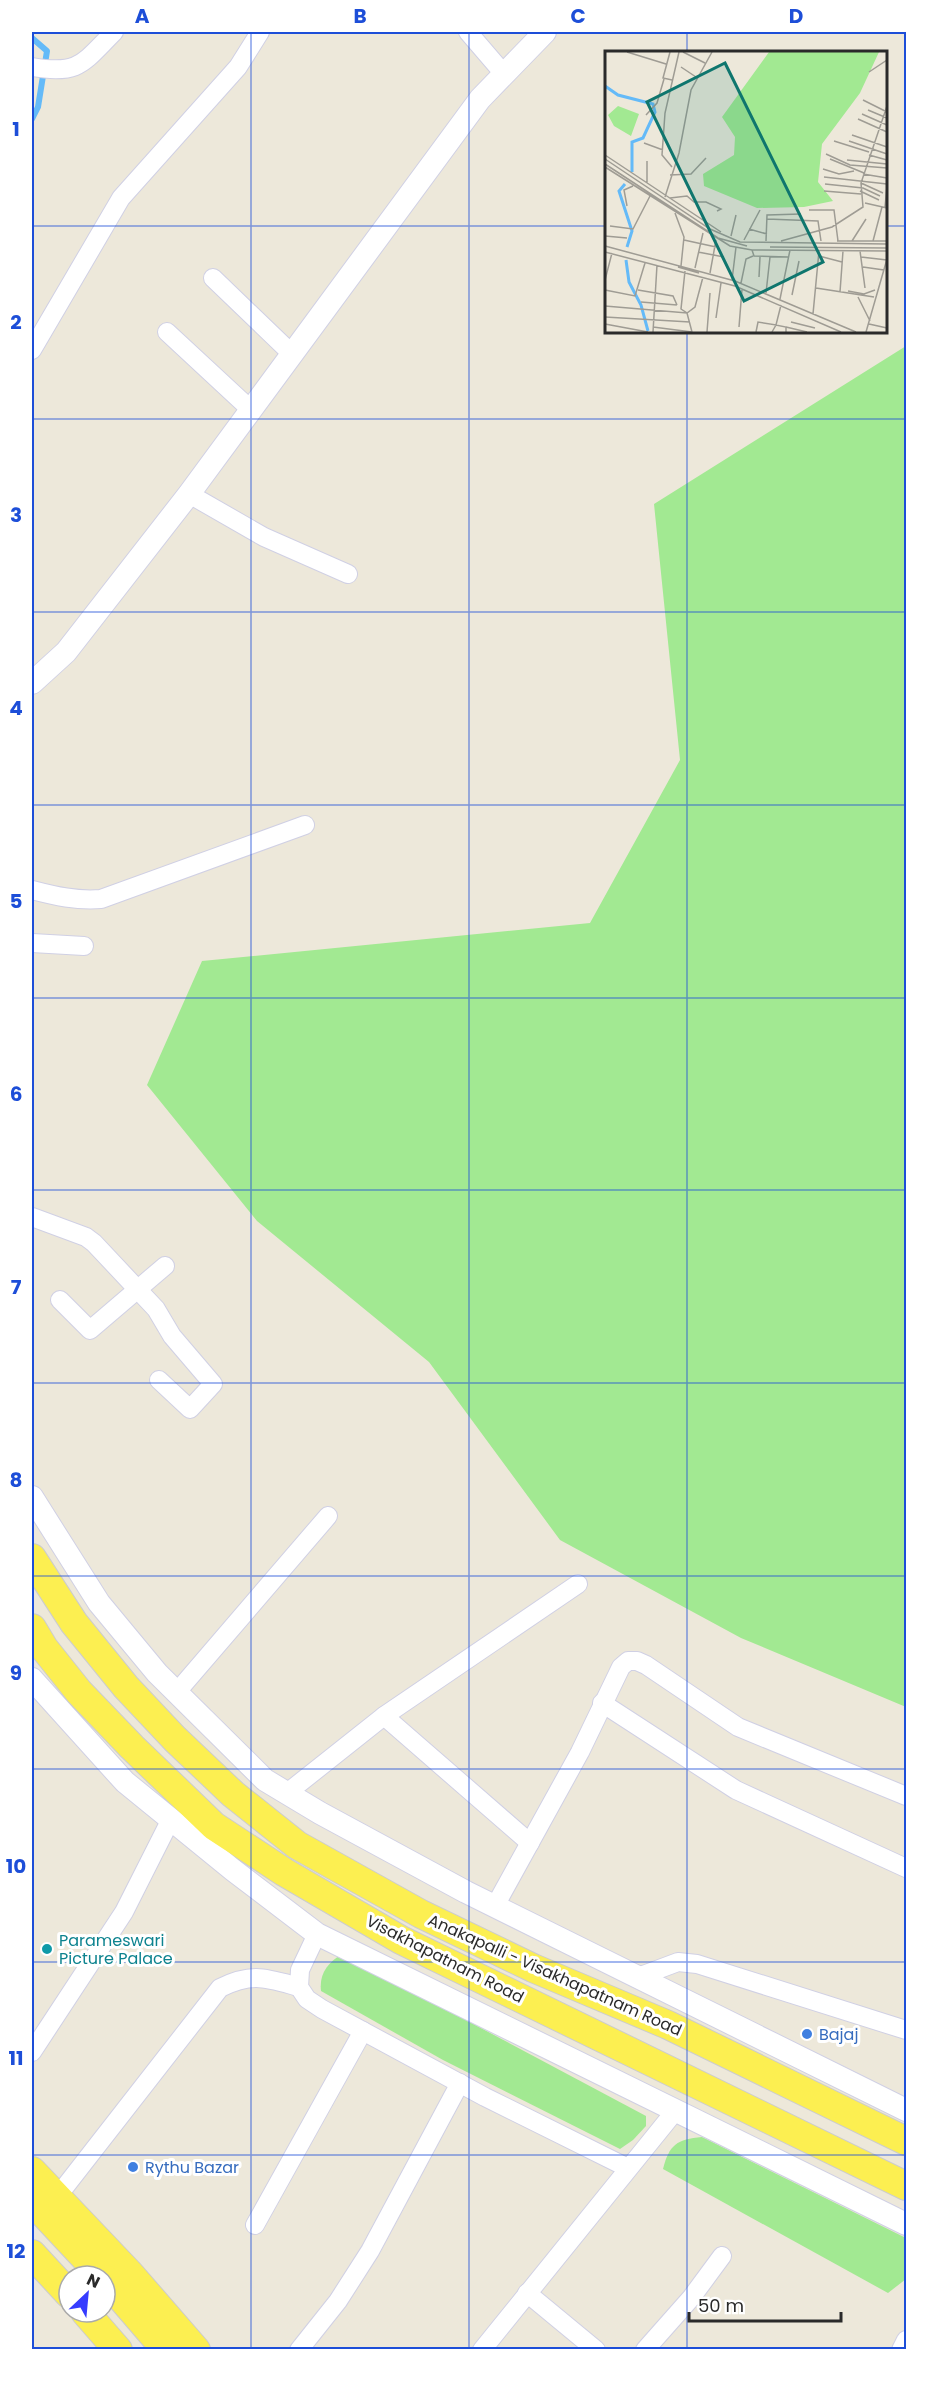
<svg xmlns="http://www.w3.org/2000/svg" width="938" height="2381" font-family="Poppins,sans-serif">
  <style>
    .green { fill: #a2e992 }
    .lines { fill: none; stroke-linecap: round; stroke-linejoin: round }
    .stream { stroke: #64baf8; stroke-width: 6 }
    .minor-casing { stroke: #d0d0e4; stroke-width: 20 }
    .tertiary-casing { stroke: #d0d0e4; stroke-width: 24 }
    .primary-casing { stroke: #ccc; stroke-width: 30 }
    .minor { stroke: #fff; stroke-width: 18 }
    .tertiary { stroke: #fff; stroke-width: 22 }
    .primary { stroke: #fcef51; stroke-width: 28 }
    .grid { fill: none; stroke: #1d4ed8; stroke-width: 1.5; stroke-opacity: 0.55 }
    .culture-dot { fill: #0f9aa8; stroke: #fff; stroke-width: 2 }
    .shop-dot { fill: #3f7fe0; stroke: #fff; stroke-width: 2 }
    .labels { text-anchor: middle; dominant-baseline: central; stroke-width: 6; stroke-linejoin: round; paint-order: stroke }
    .culture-label { font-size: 16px; fill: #0d838f; stroke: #fff; text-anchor: start }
    .street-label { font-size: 16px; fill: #2a2a2a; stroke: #fff }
    .shop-label { font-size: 16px; fill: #366cbe; stroke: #fff; text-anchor: start }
    .inset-river { fill: none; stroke: #64baf8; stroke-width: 3 }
    .inset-road { fill: none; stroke: #9f9c94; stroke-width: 1.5 }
    .view { fill: #0f766e; fill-opacity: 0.15; stroke: #0f766e; stroke-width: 3 }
    .inset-edge { fill: none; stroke: #2a2a2a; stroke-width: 3 }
    .neatline { fill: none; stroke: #1d4ed8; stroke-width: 2 }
    .grid-label { font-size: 20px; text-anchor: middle; font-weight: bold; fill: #1d4ed8 }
  </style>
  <rect width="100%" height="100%" fill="#ede8da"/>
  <g class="green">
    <polygon points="906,346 906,1707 741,1638 560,1540 429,1362 257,1221 147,1085 202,961 590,923 680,760 654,504"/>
    <path d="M342,1954L646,2116V2126L633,2140L620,2149L443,2060L321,1991C319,1973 328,1963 342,1954Z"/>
    <path d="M702,2137L906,2238V2279L888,2293L663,2169C669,2145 677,2139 702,2137Z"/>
  </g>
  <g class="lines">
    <polyline class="stream" points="32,38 47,51 38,107 32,119"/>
    <defs>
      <g id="minor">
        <polyline points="468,32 504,74"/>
        <path d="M32,67C79,75 82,64 114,32"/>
        <polyline points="213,278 292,354"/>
        <polyline points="167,332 251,410"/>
        <polyline points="32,350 121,198 238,67 260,32"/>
        <polyline points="189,494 264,537 348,574"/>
        <path d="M32,890C55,896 77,901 101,899L305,825"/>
        <polyline points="32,943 84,946"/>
        <polyline points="32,1217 86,1237 94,1243 156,1309 172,1336 213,1384 190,1409 159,1380"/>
        <polyline points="60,1300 90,1330 165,1266"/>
        <polyline points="176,1693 328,1516"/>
        <polyline points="602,1703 736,1790 906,1868"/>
        <polyline points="384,1716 530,1843"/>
        <polyline points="287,1793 384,1716 578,1584"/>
        <polyline points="495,1906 580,1752 621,1667 628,1661 637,1661 646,1665 738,1727 906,1796"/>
        <polyline points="317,1934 300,1970 299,1987 307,1999 322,2009 485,2097 628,2168"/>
        <polyline points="638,1977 678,1962 697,1964 906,2030"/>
        <polyline points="32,2052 124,1912 171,1819"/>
        <path d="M57,2197L220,1988C252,1972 266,1978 299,1987"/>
        <polyline points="255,2225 363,2031"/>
        <polyline points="527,2293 596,2350"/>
        <polyline points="299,2350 338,2301 370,2251 460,2083"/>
        <polyline points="482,2350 676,2110"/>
        <polyline points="645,2350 691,2298 722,2256"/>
        <polyline points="901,2350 906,2340"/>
      </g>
      <g id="tertiary">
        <polyline points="32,683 66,652 189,494 480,99 545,32"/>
        <polyline points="32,1497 99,1603 157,1673 265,1780 320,1813 466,1892 906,2110"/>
        <polyline points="32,1679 125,1782 233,1870 317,1934 906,2224"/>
      </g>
      <g id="primary">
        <polyline points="32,1558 74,1623 126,1687 175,1739 233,1794 297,1845 421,1914 533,1968 668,2025 906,2141"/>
        <polyline points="32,1628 44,1648 79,1692 132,1747 214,1826 284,1872 401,1940 906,2186"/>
        <polyline points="32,2171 130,2274 196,2350"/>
        <polyline points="32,2201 102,2276"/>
        <polyline points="32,2254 69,2294"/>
        <polyline points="105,2279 166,2350"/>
        <polyline points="85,2312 118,2350"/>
      </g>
    </defs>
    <use href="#minor" class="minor-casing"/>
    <use href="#tertiary" class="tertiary-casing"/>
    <use href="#primary" class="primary-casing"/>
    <use href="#minor" class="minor"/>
    <use href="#tertiary" class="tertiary"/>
    <use href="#primary" class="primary"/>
  </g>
  <path class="grid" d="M251,32V2350M469,32V2350M687,32V52M32,226H606M886,226H906M687,332V2350M32,419H906M32,612H906M32,805H906M32,998H906M32,1190H906M32,1383H906M32,1576H906M32,1769H906M32,1962H906M32,2155H906"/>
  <circle class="culture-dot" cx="47" cy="1949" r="6"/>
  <g class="shop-dot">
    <circle cx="807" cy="2034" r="6"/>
    <circle cx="133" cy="2167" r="6"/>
  </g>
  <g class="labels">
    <g class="culture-label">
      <text x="59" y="1940">Parameswari<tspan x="59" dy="18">Picture Palace</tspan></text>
    </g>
    <g class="street-label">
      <text transform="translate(445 1959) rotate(27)">Visakhapatnam Road</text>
      <text transform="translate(555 1975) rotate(24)">Anakapalli - Visakhapatnam Road</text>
    </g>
    <g class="shop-label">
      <text x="819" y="2034">Bajaj</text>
      <text x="145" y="2167">Rythu Bazar</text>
    </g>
  </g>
  <g transform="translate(605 51)">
    <rect width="282" height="282" fill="#ede8da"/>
    <path d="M164,1H274L255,42L217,93L213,131L228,150L199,156L152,157L99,135L98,123L129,104L130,86L117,66ZM13,55L34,63L26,85L9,75L3,64Z" fill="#a2e992"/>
    <path class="inset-river" d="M0,35L13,44L48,53L50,61L38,87L27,91V121M20,133L14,140L27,180L22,196M21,209L24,231L36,254L43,280"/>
    <path class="inset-road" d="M22,1L61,13M65,1L58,27L67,29M78,1L100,12M76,16L91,26M264,21L282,9M258,49L282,61M263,59L282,67M257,63L282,74M41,64L52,52L59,28M253,68L282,81M247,84L282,96M229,90L264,101M244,90L282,103M39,92L58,99M221,103L245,114L282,117M0,104L116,181M264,104L282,109M0,108L105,178L135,191L282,193M225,108L259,122M242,109L282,113M42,110V132M0,113L113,187L142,195M0,116L125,195L147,199L282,200M67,116L57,104L60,62L74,1M218,118L234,123L249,120M258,123L282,127M65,124L86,123L101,107M219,126L282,133M256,132L278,142M220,133L258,137L275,145M219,140L256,143M255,140L274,149M60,146L74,102L86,39L107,1M65,147L82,145L89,151H101L116,158L112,160M260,152L282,157M22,155L19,139L28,135M280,156L282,135M204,159H229L233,190M70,162L79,186L76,215M162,168L213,170L216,190M5,175L28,178L45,145M144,178L162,183M0,185L22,187M126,185L131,164M79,189L111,196M139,189L155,159M161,190L162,164L196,163M176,190L227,176L258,156L256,132L282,55M232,190H282M247,190L261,168M268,190L277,156M0,195L130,230L251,281M165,196L282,197M147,199L149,205L183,206M255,200L260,237M0,201L130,235L236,281M93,201L119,206M214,205L237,211M256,206L282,209M73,216L94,222M258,216L279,219M90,217L98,182M80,220L76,258L82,262L87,281M105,222L111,189M154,226L155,206M0,229L7,202M127,229L131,196M136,232L141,208L148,205M211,237L269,246M0,239L30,245L40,212M33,239L68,245L72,254M243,240L259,243L270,239M235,241L238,200M161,242L165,206M187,244L194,210M253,246L265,270M175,248L185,199M36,251L72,254M0,255L82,262L90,256L98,226M208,263L214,200M0,266L85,271M111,267L116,232M186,271L210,277M0,273L43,281M264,273L282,277M48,276L87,281M134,276L137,238M181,276L202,281M48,281L52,214M102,281L105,242M151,281L153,271L171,274L176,254M167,281L171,274L181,276V281M261,281L282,208"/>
    <path class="view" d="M120,12L218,211L139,250L42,51Z"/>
    <rect width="282" height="282" class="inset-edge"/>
  </g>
  <rect width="938" height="2381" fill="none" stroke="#ffffff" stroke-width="66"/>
  <g transform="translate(87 2294) rotate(26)"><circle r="28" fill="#ffffff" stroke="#aaaaaa" stroke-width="1.5"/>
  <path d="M0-4.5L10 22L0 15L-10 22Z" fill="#363cff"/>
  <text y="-9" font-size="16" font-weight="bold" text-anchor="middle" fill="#2a2a2a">N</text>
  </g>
  <path d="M689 2312v9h152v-9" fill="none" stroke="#2a2a2a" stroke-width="3"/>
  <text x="698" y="2312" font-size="18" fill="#2a2a2a" stroke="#ffffff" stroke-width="4.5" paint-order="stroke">50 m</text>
  <rect x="33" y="33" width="872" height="2315" class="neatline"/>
  <g class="grid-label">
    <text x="142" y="23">A</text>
    <text x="360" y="23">B</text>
    <text x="578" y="23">C</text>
    <text x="796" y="23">D</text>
    <text x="16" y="136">1</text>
    <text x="16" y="329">2</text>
    <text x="16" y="522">3</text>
    <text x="16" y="715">4</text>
    <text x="16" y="908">5</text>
    <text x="16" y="1101">6</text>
    <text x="16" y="1294">7</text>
    <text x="16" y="1487">8</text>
    <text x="16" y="1680">9</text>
    <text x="16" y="1873">10</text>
    <text x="16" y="2065">11</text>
    <text x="16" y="2258">12</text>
  </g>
</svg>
